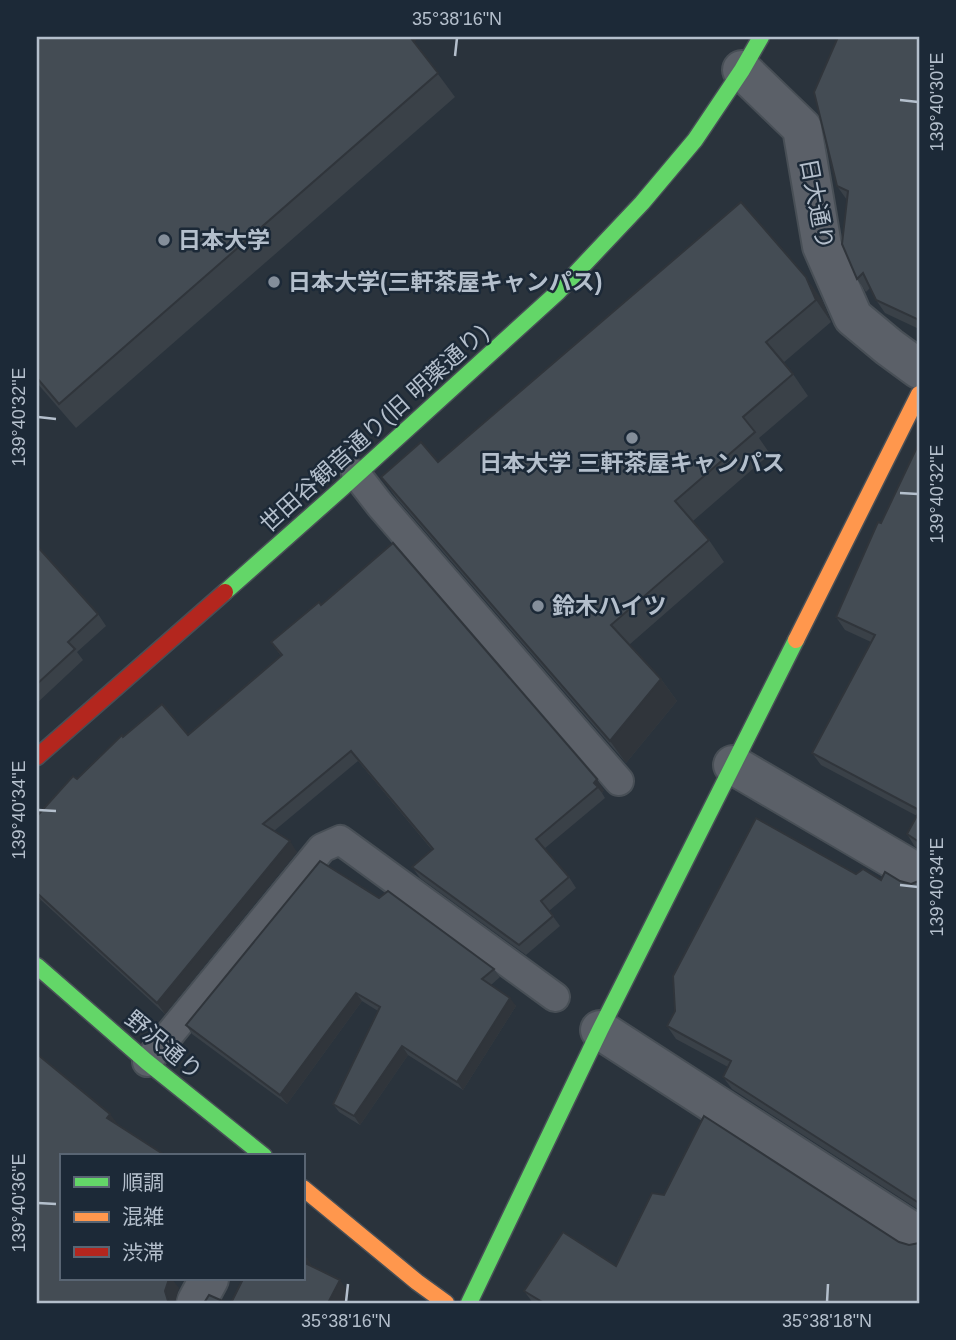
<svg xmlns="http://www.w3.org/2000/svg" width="956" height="1340" font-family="Helvetica,'Noto Sans JP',sans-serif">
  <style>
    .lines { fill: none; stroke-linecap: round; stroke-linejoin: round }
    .lane-casing { stroke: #484f56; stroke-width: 32 }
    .street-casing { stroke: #484f56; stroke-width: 42 }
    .fast-casing { stroke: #484f56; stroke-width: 19 }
    .slow-casing { stroke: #484f56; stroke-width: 19 }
    .jam-casing { stroke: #484f56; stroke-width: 19 }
    .lane { stroke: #5b6068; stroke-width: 28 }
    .street { stroke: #5b6068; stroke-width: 38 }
    .fast { stroke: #63d668; stroke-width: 16 }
    .slow { stroke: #ff974d; stroke-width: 16 }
    .jam { stroke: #b3261e; stroke-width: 16 }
    .wall { fill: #3a4148 }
    .shaded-wall { fill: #30353b }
    .building { fill: #444c54; stroke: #30353b; stroke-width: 2 }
    .ticks { fill: none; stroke: #b4bfcc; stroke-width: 2.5 }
    .poi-dot { fill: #848e9a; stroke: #1c2937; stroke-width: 2.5 }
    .labels { text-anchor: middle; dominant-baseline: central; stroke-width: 5; stroke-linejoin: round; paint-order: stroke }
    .street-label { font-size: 23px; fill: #b4bfcc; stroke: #1c2937 }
    .poi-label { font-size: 23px; font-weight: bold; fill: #b4bfcc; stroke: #1c2937; text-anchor: start }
    .neatline { fill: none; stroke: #b4bfcc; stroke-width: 2.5 }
    .ticks-label { font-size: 18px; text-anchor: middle; fill: #b4bfcc }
  </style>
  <rect width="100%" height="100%" fill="#2a333c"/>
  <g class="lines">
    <defs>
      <g id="lane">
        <polyline points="356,474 380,505 619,781"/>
        <polyline points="147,1062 322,848 340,840 555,997"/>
      </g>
      <g id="street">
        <polyline points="742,70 802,128 822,246 853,317 889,347 919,369"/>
        <polyline points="733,765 919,874"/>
        <polyline points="600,1030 919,1236"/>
        <polyline points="196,1303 209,1279"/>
      </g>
      <g id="fast">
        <polyline points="225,592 340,490 558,292 642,203 695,140 742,70 761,37"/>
        <polyline points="37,966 147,1062 264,1156"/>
        <polyline points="469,1303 600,1030 796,640"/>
      </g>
      <g id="slow">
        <polyline points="796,640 919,394"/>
        <polyline points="303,1188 417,1282 446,1303"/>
      </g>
      <polyline id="jam" points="37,757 225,592"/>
    </defs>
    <use href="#lane" class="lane-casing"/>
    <use href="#street" class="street-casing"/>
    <use href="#fast" class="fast-casing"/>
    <use href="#slow" class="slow-casing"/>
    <use href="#jam" class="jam-casing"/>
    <use href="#lane" class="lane"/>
    <use href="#street" class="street"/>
    <use href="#fast" class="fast"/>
    <use href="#slow" class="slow"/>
    <use href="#jam" class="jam"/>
  </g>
  <g class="wall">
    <polygon points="37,37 415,43 455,97 76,428 37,383"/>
    <polygon points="919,37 919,329 885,313 876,300 870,288 866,292 857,279 847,200 837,186"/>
    <polygon points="741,202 822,300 831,322 783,363 793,374 808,396 759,438 770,454 693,521 709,540 724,562 629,645 661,679 677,701 626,763 397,499 381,477 438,462"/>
    <polygon points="919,443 919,849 915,847 907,834 917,816 821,765 812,753 871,642 845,630 836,617"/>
    <polygon points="37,546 98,614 106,626 77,652 83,660 37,703"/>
    <polygon points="321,605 604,790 602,793 605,798 544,849 569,877 576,888 549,911 560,926 526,955 420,878 412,867 432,850 358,761 274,831 297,852 165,1014 41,900 37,905 37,813 38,815 123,737 188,735 281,656 271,642"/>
    <polygon points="320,861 494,969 500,977 491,985 516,1006 463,1090 408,1055 360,1125 339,1112 333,1104 378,1011 362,1001 287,1104 192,1034 186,1025"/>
    <polygon points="856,874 881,880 900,881 911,884 919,881 919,1210 732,1089 723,1077 728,1067 676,1039 667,1026"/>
    <polygon points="899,1242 909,1245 919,1303 533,1303 524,1291 616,1266"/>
  </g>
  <g class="shaded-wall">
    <polygon points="409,37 418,37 414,44"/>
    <polygon points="806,277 822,300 831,322 816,300"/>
    <polygon points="661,679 677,701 626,763 610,741"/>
    <polygon points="597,779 604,790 602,793 594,783"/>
    <polygon points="290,841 297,852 165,1014 157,1003"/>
    <polygon points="37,894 41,900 37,905"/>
    <polygon points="356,993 362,1001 287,1104 280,1095"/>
    <polygon points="510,998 516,1006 463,1090 457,1082"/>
    <polygon points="402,1046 408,1055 360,1125 354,1116"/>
    <polygon points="110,1114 119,1126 107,1118"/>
    <polygon points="306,1256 314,1269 303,1262"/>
    <polygon points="169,1279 172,1279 179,1288 175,1303 170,1303 165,1291"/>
    <polygon points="340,1280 349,1293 344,1303 328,1303"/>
  </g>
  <g class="building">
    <polygon points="37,37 410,37 438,73 59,404 37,378"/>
    <polygon points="838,37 919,37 919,320 876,300 863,273 857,279 842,244 848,191 837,186 814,92"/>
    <polygon points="741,202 806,277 816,300 766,342 793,374 743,417 755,432 675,501 709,540 611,625 661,679 610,741 381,477 421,442 438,462"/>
    <polygon points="919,443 919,810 812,753 875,635 836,617 878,522 881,523"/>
    <polygon points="393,543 597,779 594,783 598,787 536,839 569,877 541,901 553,916 519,945 412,867 433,849 351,751 263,824 290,841 157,1003 37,893 37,813 38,815 73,776 77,779 122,735 123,737 162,704 188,735 282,655 271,642 319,602 321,605"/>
    <polygon points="37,546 98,614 68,642 75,649 37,684"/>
    <polygon points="919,812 919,842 907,834"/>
    <polygon points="756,818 856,874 863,869 881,880 885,872 900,881 911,884 919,881 919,1203 723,1077 731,1061 667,1026 675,1011 673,976"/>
    <polygon points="320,861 379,898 388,891 494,969 482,979 510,998 457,1082 402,1046 354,1116 333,1104 380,1007 356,993 280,1095 186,1025"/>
    <polygon points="37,1054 110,1114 107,1118 166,1156 61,1156 61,1279 169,1279 165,1291 168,1301 170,1303 37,1303"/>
    <polygon points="704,1116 899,1242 909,1245 919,1243 919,1303 544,1303 524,1291 563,1232 616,1266 652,1193 664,1195"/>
    <polygon points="303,1262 340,1280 328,1303 231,1303 243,1279 303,1279"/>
    <polygon points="209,1295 227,1303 204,1303"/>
  </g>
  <path class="ticks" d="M455,56L457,38M900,100L918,102M38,417L56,419M900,493L918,494M38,810L56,811M900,885L918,887M38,1203L56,1204M346,1302L348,1284M827,1302L828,1284"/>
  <g class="poi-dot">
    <circle cx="164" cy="240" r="7"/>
    <circle cx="274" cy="282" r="7"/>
    <circle cx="632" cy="438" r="7"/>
    <circle cx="538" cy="606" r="7"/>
  </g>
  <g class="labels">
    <g class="street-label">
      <text transform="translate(817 204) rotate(79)">日大通り</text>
      <text transform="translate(374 428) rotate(-42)">世田谷観音通り(旧 明薬通り)</text>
      <text transform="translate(164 1045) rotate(40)">野沢通り</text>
    </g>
    <g class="poi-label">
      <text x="178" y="240">日本大学</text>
      <text x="288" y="282">日本大学(三軒茶屋キャンパス)</text>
      <text x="632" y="463" text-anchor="middle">日本大学 三軒茶屋キャンパス</text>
      <text x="552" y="606">鈴木ハイツ</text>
    </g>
  </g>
  <rect width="956" height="1340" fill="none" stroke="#1c2937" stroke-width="77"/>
  <rect x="60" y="1154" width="245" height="126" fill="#1c2937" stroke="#596573" stroke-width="2"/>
  <rect x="74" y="1177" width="35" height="10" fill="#63d668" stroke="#596573" stroke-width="2"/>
  <text x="122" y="1190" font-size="21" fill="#b4bfcc">順調</text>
  <rect x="74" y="1212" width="35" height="10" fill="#ff974d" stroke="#596573" stroke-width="2"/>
  <text x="122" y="1224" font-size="21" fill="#b4bfcc">混雑</text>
  <rect x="74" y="1247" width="35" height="10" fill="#b3261e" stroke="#596573" stroke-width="2"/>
  <text x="122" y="1260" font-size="21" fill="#b4bfcc">渋滞</text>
  <rect x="38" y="38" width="880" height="1264" class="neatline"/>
  <g class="ticks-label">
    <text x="457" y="25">35°38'16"N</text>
    <text transform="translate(937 102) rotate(-90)" y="6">139°40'30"E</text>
    <text transform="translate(19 417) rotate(-90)" y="6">139°40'32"E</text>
    <text transform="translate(937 494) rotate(-90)" y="6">139°40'32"E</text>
    <text transform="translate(19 810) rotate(-90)" y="6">139°40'34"E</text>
    <text transform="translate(937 887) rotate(-90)" y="6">139°40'34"E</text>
    <text transform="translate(19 1203) rotate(-90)" y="6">139°40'36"E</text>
    <text x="346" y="1327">35°38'16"N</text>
    <text x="827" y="1327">35°38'18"N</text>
  </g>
</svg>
